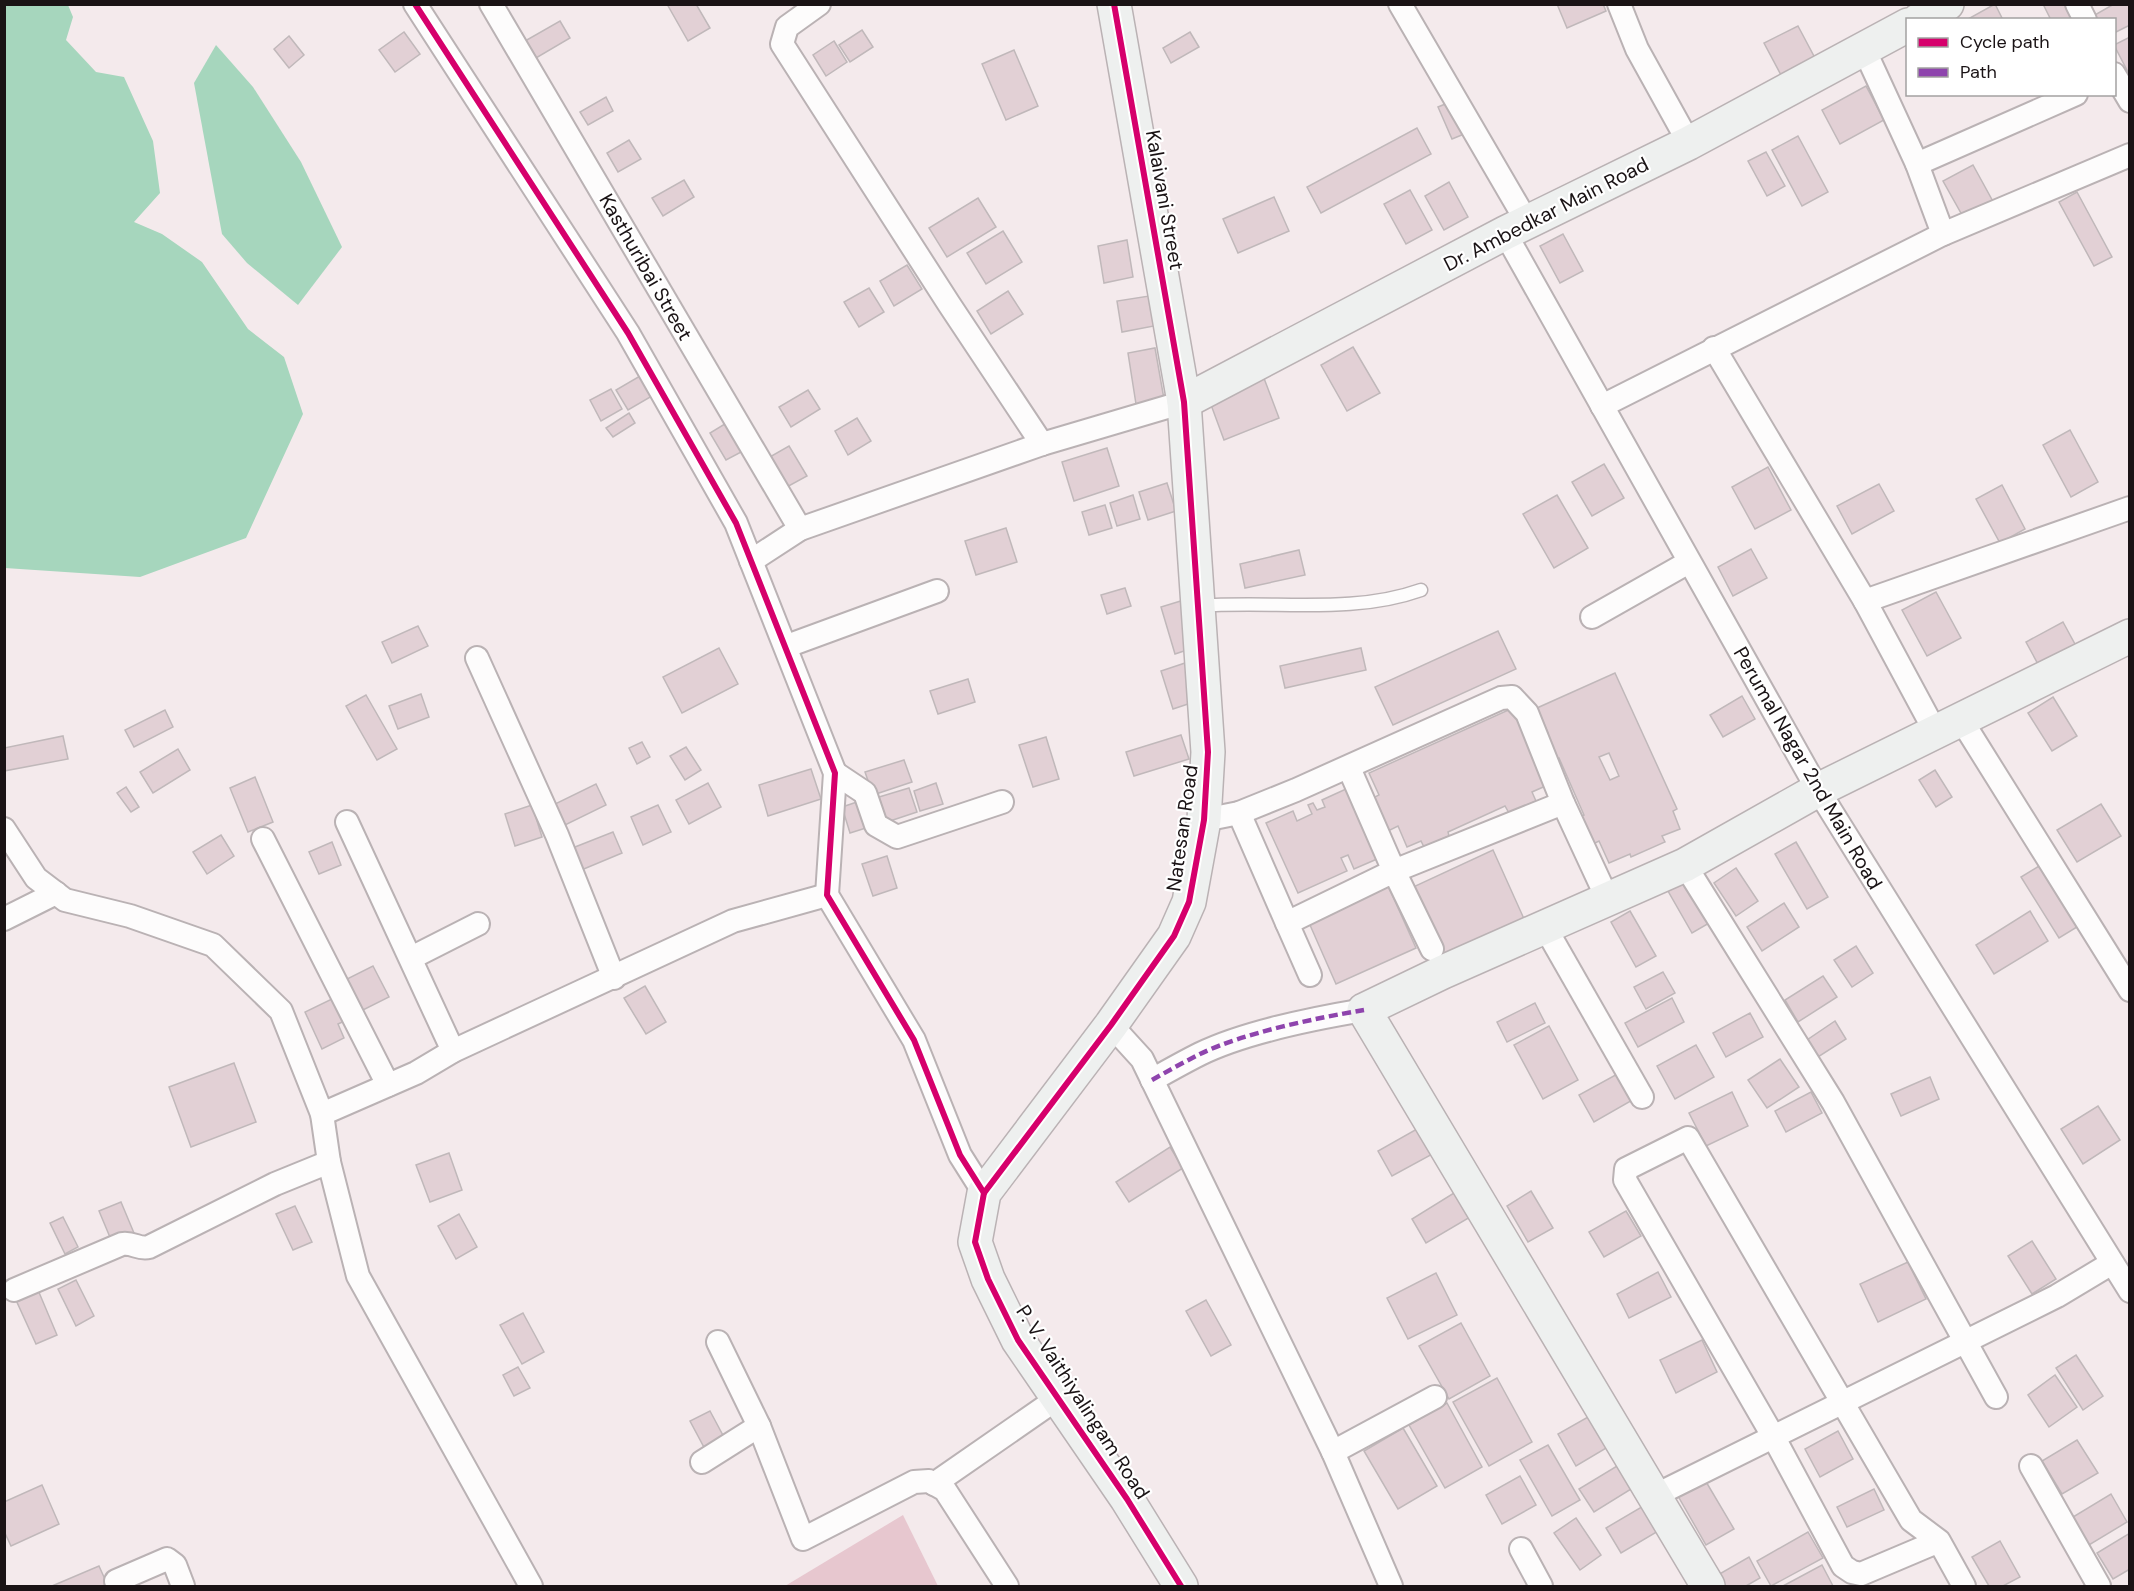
<svg xmlns="http://www.w3.org/2000/svg" width="2134" height="1591" font-family="'DM Sans',sans-serif">
  <style>
    .green { fill: #e7c7cf }
    .water { fill: #a6d6bd }
    .building { fill: #e2d0d5; stroke: #c0b8ba; stroke-width: 1.5; fill-rule: evenodd }
    .lines { fill: none; stroke-linecap: round; stroke-linejoin: round }
    .lane-casing { stroke: #bab2b4; stroke-width: 15 }
    .street-casing { stroke: #bab2b4; stroke-width: 26 }
    .secondary-casing { stroke: #bab2b4; stroke-width: 36 }
    .lane { stroke: #fdfcfc; stroke-width: 12 }
    .street { stroke: #fdfcfc; stroke-width: 22 }
    .secondary { stroke: #eef0ef; stroke-width: 33 }
    .quiet { stroke: #8e44ad; stroke-width: 4.5; stroke-dasharray: 9 4.5; stroke-linecap: butt }
    .cycleway-casing { stroke: #fff; stroke-width: 10 }
    .cycleway { stroke: #d6006c; stroke-width: 6 }
    .labels { text-anchor: middle; dominant-baseline: central; stroke-width: 4.5; stroke-linejoin: round; paint-order: stroke }
    .street-label { font-size: 20px; fill: #1a1315; stroke: #fff }
  </style>
  <rect width="100%" height="100%" fill="#f4eaec"/>
  <polygon class="green" points="903,1515 938,1586 785,1586"/>
  <g class="water">
    <polygon points="4,5 68,5 73,17 66,40 96,72 124,77 153,141 160,193 134,222 162,234 202,262 248,329 284,357 303,414 246,538 140,577 5,568"/>
    <polygon points="216,45 253,87 301,162 342,247 298,305 247,263 222,234 194,83"/>
  </g>
  <g class="building">
    <polygon points="667,4 696,4 710,28 688,41"/>
    <polygon points="1557,4 1603,4 1606,11 1567,28"/>
    <polygon points="1995,4 2003,20 1968,19"/>
    <polygon points="2043,4 2073,4 2081,20 2051,20"/>
    <polygon points="2114,4 2130,4 2130,25 2114,33 2114,20 2095,20 2093,16"/>
    <polygon points="560,21 570,38 536,58 525,41"/>
    <polygon points="1798,26 1816,60 1782,77 1764,43"/>
    <polygon points="862,30 873,47 850,62 839,45"/>
    <polygon points="404,32 420,54 395,72 379,50"/>
    <polygon points="1190,32 1199,47 1171,63 1163,48"/>
    <polygon points="289,36 304,55 289,68 274,49"/>
    <polygon points="2130,37 2130,72 2128,72 2114,45"/>
    <polygon points="834,41 847,62 826,76 813,55"/>
    <polygon points="1014,50 1038,106 1006,120 982,64"/>
    <polygon points="1866,86 1884,120 1840,144 1822,110"/>
    <polygon points="606,97 613,111 588,125 580,112"/>
    <polygon points="1455,100 1469,132 1452,139 1438,107"/>
    <polygon points="1417,128 1431,154 1321,213 1307,187"/>
    <polygon points="1798,136 1828,192 1802,206 1772,150"/>
    <polygon points="629,140 641,159 618,172 607,153"/>
    <polygon points="1766,152 1785,186 1767,196 1748,161"/>
    <polygon points="1973,165 1996,207 1966,222 1943,181"/>
    <polygon points="684,180 694,197 663,216 652,198"/>
    <polygon points="1449,182 1468,217 1444,230 1425,196"/>
    <polygon points="1410,190 1432,230 1406,244 1384,204"/>
    <polygon points="2077,192 2112,257 2094,266 2059,202"/>
    <polygon points="1274,197 1289,231 1238,253 1223,219"/>
    <polygon points="978,198 996,227 947,257 929,228"/>
    <polygon points="1003,231 1022,262 986,284 967,253"/>
    <polygon points="1563,234 1583,271 1560,283 1540,246"/>
    <polygon points="1127,240 1133,277 1104,283 1098,246"/>
    <polygon points="907,265 922,289 894,306 880,281"/>
    <polygon points="869,288 884,312 859,327 844,302"/>
    <polygon points="1008,291 1023,314 991,334 977,311"/>
    <polygon points="1149,296 1154,326 1122,332 1117,301"/>
    <polygon points="1353,347 1380,393 1347,411 1321,365"/>
    <polygon points="1155,348 1164,399 1136,404 1128,353"/>
    <polygon points="1262,373 1279,418 1224,440 1207,394"/>
    <polygon points="640,376 652,396 628,410 616,390"/>
    <polygon points="611,389 622,409 601,421 590,400"/>
    <polygon points="808,390 820,409 791,427 779,407"/>
    <polygon points="629,413 635,423 613,437 606,428"/>
    <polygon points="857,418 871,441 848,455 835,431"/>
    <polygon points="728,422 745,450 726,460 710,433"/>
    <polygon points="2070,430 2098,482 2071,497 2043,445"/>
    <polygon points="789,446 807,476 785,488 768,458"/>
    <polygon points="1107,448 1119,486 1074,501 1062,462"/>
    <polygon points="1604,464 1624,498 1592,516 1572,482"/>
    <polygon points="1768,467 1791,510 1755,529 1732,487"/>
    <polygon points="1167,483 1176,511 1148,520 1139,492"/>
    <polygon points="1879,484 1894,511 1852,534 1837,506"/>
    <polygon points="2002,485 2025,529 2000,543 1976,499"/>
    <polygon points="1133,495 1140,519 1117,526 1110,503"/>
    <polygon points="1557,495 1588,548 1554,568 1523,514"/>
    <polygon points="1105,505 1112,528 1089,535 1082,512"/>
    <polygon points="1006,528 1017,562 976,575 965,541"/>
    <polygon points="1751,549 1767,578 1733,596 1718,567"/>
    <polygon points="1299,550 1305,575 1245,588 1240,564"/>
    <polygon points="1125,588 1131,606 1107,614 1101,595"/>
    <polygon points="1936,592 1961,638 1927,656 1902,610"/>
    <polygon points="1184,600 1199,646 1175,654 1161,607"/>
    <polygon points="2063,622 2076,646 2039,666 2026,642"/>
    <polygon points="418,626 428,646 392,663 382,642"/>
    <polygon points="1498,631 1516,669 1393,725 1375,687"/>
    <polygon points="719,648 738,684 682,713 663,677"/>
    <polygon points="1361,648 1366,670 1285,688 1280,666"/>
    <polygon points="1185,663 1197,701 1173,709 1161,671"/>
    <path d="M1615,673L1677,809L1673,811L1680,829L1662,836L1665,842L1631,857L1630,854L1609,863L1599,841L1591,845L1578,817L1584,815L1559,758L1553,761L1541,735L1548,733L1537,708ZM1609,753L1619,776L1610,780L1599,757Z"/>
    <polygon points="968,679 975,702 938,714 930,691"/>
    <polygon points="421,694 429,717 398,729 389,706"/>
    <polygon points="366,695 397,749 377,760 346,706"/>
    <polygon points="1742,696 1755,719 1723,737 1710,715"/>
    <polygon points="2053,697 2077,736 2052,751 2028,713"/>
    <polygon points="1515,707 1550,784 1532,792 1536,801 1509,813 1505,806 1448,832 1449,836 1424,847 1421,841 1407,847 1398,826 1386,832 1371,799 1379,795 1369,773"/>
    <polygon points="165,710 173,727 134,747 125,730"/>
    <polygon points="1181,735 1189,759 1134,776 1126,752"/>
    <polygon points="63,736 68,759 4,771 4,748"/>
    <polygon points="1046,737 1059,779 1033,787 1019,745"/>
    <polygon points="642,742 650,757 637,764 629,748"/>
    <polygon points="686,747 701,770 685,780 670,756"/>
    <polygon points="178,749 190,770 153,793 140,772"/>
    <polygon points="904,760 912,782 873,795 865,772"/>
    <polygon points="811,769 821,799 768,816 759,785"/>
    <polygon points="1935,770 1952,797 1936,807 1919,780"/>
    <polygon points="255,777 273,822 248,832 230,788"/>
    <polygon points="708,783 721,807 689,824 676,800"/>
    <polygon points="936,783 943,804 920,811 914,791"/>
    <polygon points="596,784 606,805 565,825 555,804"/>
    <polygon points="126,787 139,807 131,812 117,793"/>
    <polygon points="909,788 917,812 887,822 879,797"/>
    <polygon points="1346,789 1377,859 1354,869 1348,855 1341,858 1347,871 1298,893 1266,823 1293,811 1297,821 1312,814 1308,805 1313,803 1317,810 1325,807 1322,800"/>
    <polygon points="860,801 869,827 850,833 842,807"/>
    <polygon points="2101,804 2121,836 2077,862 2057,830"/>
    <polygon points="532,805 542,837 515,846 505,814"/>
    <polygon points="658,805 671,832 643,845 631,817"/>
    <polygon points="613,832 622,853 579,871 570,849"/>
    <polygon points="221,835 234,856 207,874 193,852"/>
    <polygon points="332,842 341,865 319,874 309,852"/>
    <polygon points="1796,842 1828,897 1807,909 1775,854"/>
    <polygon points="1493,850 1525,921 1443,958 1411,888"/>
    <polygon points="887,856 897,888 873,896 862,864"/>
    <polygon points="2039,866 2077,927 2059,938 2021,877"/>
    <polygon points="1736,868 1758,901 1736,916 1714,883"/>
    <polygon points="1386,881 1416,948 1336,984 1306,916"/>
    <polygon points="1686,881 1711,922 1692,933 1668,891"/>
    <polygon points="1784,903 1799,927 1762,951 1747,927"/>
    <polygon points="1630,911 1656,956 1636,967 1611,922"/>
    <polygon points="2030,911 2048,941 1994,974 1976,945"/>
    <polygon points="1856,946 1873,973 1852,987 1834,960"/>
    <polygon points="373,966 389,997 361,1011 345,980"/>
    <polygon points="1663,972 1675,993 1646,1009 1634,987"/>
    <polygon points="1823,976 1837,997 1798,1022 1785,1000"/>
    <polygon points="645,986 666,1022 646,1034 624,998"/>
    <polygon points="336,997 347,1020 338,1024 344,1038 322,1049 305,1012"/>
    <polygon points="1672,998 1684,1022 1638,1047 1625,1023"/>
    <polygon points="1535,1003 1545,1023 1507,1042 1497,1022"/>
    <polygon points="1750,1013 1763,1037 1726,1057 1713,1033"/>
    <polygon points="1835,1021 1846,1039 1818,1057 1807,1040"/>
    <polygon points="1549,1026 1578,1080 1543,1099 1514,1045"/>
    <polygon points="1696,1045 1714,1077 1675,1099 1657,1066"/>
    <polygon points="1780,1059 1799,1087 1767,1108 1748,1080"/>
    <polygon points="234,1063 256,1122 191,1147 169,1087"/>
    <polygon points="1621,1072 1636,1098 1594,1122 1579,1095"/>
    <polygon points="1930,1077 1939,1099 1901,1116 1891,1094"/>
    <polygon points="1732,1092 1748,1126 1706,1146 1689,1113"/>
    <polygon points="1811,1092 1822,1113 1786,1132 1775,1111"/>
    <polygon points="2098,1106 2120,1140 2083,1164 2061,1129"/>
    <polygon points="1424,1125 1438,1151 1392,1176 1378,1151"/>
    <polygon points="1170,1147 1183,1168 1129,1202 1116,1182"/>
    <polygon points="449,1153 462,1190 430,1202 416,1165"/>
    <polygon points="1462,1188 1477,1213 1426,1243 1412,1219"/>
    <polygon points="1531,1191 1553,1228 1528,1242 1507,1206"/>
    <polygon points="121,1202 134,1233 112,1242 99,1211"/>
    <polygon points="295,1206 312,1242 293,1250 276,1214"/>
    <polygon points="1626,1211 1641,1236 1604,1257 1589,1232"/>
    <polygon points="459,1214 477,1247 456,1259 438,1226"/>
    <polygon points="63,1217 78,1247 65,1254 50,1223"/>
    <polygon points="2032,1241 2056,1279 2032,1294 2008,1256"/>
    <polygon points="1908,1262 1926,1299 1878,1322 1860,1284"/>
    <polygon points="1658,1272 1671,1297 1629,1318 1617,1294"/>
    <polygon points="1436,1273 1457,1315 1408,1339 1387,1298"/>
    <polygon points="76,1280 94,1316 76,1326 58,1289"/>
    <polygon points="38,1290 57,1335 36,1344 16,1300"/>
    <polygon points="1206,1300 1231,1345 1211,1356 1186,1311"/>
    <polygon points="523,1313 544,1352 522,1364 500,1325"/>
    <polygon points="1461,1323 1490,1376 1449,1399 1419,1346"/>
    <polygon points="1702,1340 1717,1372 1676,1393 1660,1360"/>
    <polygon points="2076,1355 2103,1396 2083,1410 2056,1368"/>
    <polygon points="518,1367 530,1388 514,1396 503,1375"/>
    <polygon points="2055,1375 2077,1407 2049,1427 2028,1395"/>
    <polygon points="1497,1378 1532,1442 1489,1466 1453,1402"/>
    <polygon points="1447,1403 1482,1467 1445,1488 1409,1425"/>
    <polygon points="710,1411 726,1441 706,1451 690,1421"/>
    <polygon points="1595,1413 1613,1444 1576,1466 1558,1434"/>
    <polygon points="1403,1428 1437,1486 1398,1509 1364,1451"/>
    <polygon points="1838,1431 1853,1459 1820,1477 1805,1449"/>
    <polygon points="2077,1440 2098,1473 2062,1494 2042,1461"/>
    <polygon points="1548,1445 1580,1500 1552,1516 1520,1460"/>
    <polygon points="1622,1463 1636,1486 1594,1512 1579,1489"/>
    <polygon points="1520,1476 1536,1505 1502,1524 1486,1495"/>
    <polygon points="1705,1480 1734,1529 1706,1545 1678,1496"/>
    <polygon points="42,1485 59,1524 11,1546 4,1531 4,1502"/>
    <polygon points="1874,1489 1884,1510 1847,1527 1837,1507"/>
    <polygon points="2111,1494 2127,1522 2089,1545 2073,1517"/>
    <polygon points="1645,1505 1660,1530 1621,1553 1606,1528"/>
    <polygon points="1576,1518 1601,1555 1580,1570 1554,1533"/>
    <polygon points="1808,1532 1823,1558 1771,1586 1757,1561"/>
    <polygon points="2130,1533 2130,1569 2113,1579 2097,1553"/>
    <polygon points="2000,1541 2020,1577 2003,1586 1989,1586 1972,1557"/>
    <polygon points="1749,1557 1760,1578 1746,1586 1722,1586 1716,1576"/>
    <polygon points="1822,1565 1833,1586 1783,1586"/>
    <polygon points="99,1566 108,1586 52,1586"/>
  </g>
  <g class="lines">
    <defs>
      <path id="lane" d="M1200,606C1273,600 1351,615 1421,590"/>
      <g id="street">
        <polyline points="415,4 628,333 736,523 835,773 827,895 914,1040 960,1155 984,1193"/>
        <polyline points="491,4 800,529"/>
        <polyline points="819,4 787,27 782,44 949,304 1042,444"/>
        <polyline points="1400,4 1527,222"/>
        <polyline points="1619,4 1637,49 1689,143"/>
        <polyline points="2077,4 2085,20"/>
        <polyline points="1864,49 1917,164 2076,94"/>
        <polyline points="2114,74 2130,101"/>
        <polyline points="1917,164 1943,234"/>
        <polyline points="1505,233 1818,790 2130,1291"/>
        <polyline points="1714,348 1865,601 1936,733"/>
        <polyline points="1602,406 1943,234 2130,155"/>
        <polyline points="751,561 800,529 1042,444 1184,402"/>
        <polyline points="1865,601 2130,508"/>
        <polyline points="1592,617 1689,562"/>
        <polyline points="787,646 937,591"/>
        <polyline points="477,658 557,835 614,978"/>
        <polyline points="1962,721 2130,990"/>
        <polyline points="1349,768 1394,871 1563,803"/>
        <polyline points="835,773 865,793 876,825 897,837 1002,802"/>
        <polyline points="1239,813 1287,923 1394,871 1432,949"/>
        <polyline points="1204,820 1239,813 1296,790 1501,698 1512,697 1527,713 1563,803 1608,900"/>
        <polyline points="347,822 453,1051"/>
        <polyline points="4,829 36,878 65,900 130,916 213,945 281,1011 322,1114 329,1162 358,1276 531,1586"/>
        <polyline points="263,839 388,1085"/>
        <polyline points="1685,865 1833,1102 1996,1397"/>
        <polyline points="4,919 56,893"/>
        <polyline points="1287,923 1310,975"/>
        <polyline points="1546,929 1642,1097"/>
        <polyline points="411,958 478,924"/>
        <polyline points="1111,1025 1142,1059 1333,1452"/>
        <path d="M1152,1080C1168,1071 1184,1062 1200,1054C1243,1033 1316,1018 1364,1010"/>
        <polyline points="322,1114 416,1073 453,1051 733,921 827,895"/>
        <path d="M14,1290L122,1244C133,1242 139,1250 149,1247L275,1184L329,1162"/>
        <polyline points="759,1426 803,1539 914,1482 929,1481 945,1490 1007,1586"/>
        <polyline points="702,1462 759,1426 718,1342"/>
        <polyline points="2031,1466 2099,1586"/>
        <polyline points="934,1484 1058,1398"/>
        <polyline points="1656,1495 2057,1296 2112,1263"/>
        <polyline points="1939,1541 1861,1574 1852,1572 1843,1566 1773,1436 1625,1180 1626,1169 1688,1138 1911,1520 1939,1541 1964,1586"/>
        <polyline points="1521,1549 1541,1586"/>
        <polyline points="116,1581 167,1559 175,1565 183,1586"/>
        <polyline points="1391,1586 1333,1452 1435,1397"/>
      </g>
      <g id="secondary">
        <polyline points="1114,4 1184,402 1208,752 1204,820 1189,902 1174,936 1111,1025 984,1193 975,1242 988,1279 1018,1340 1127,1499 1181,1586"/>
        <polyline points="1919,20 1947,4"/>
        <polyline points="1184,402 1505,233 1689,143 1908,25"/>
        <polyline points="1708,1586 1364,1010 1443,972 1685,865 1818,790 2130,636"/>
      </g>
    </defs>
    <use href="#lane" class="lane-casing"/>
    <use href="#street" class="street-casing"/>
    <use href="#secondary" class="secondary-casing"/>
    <use href="#lane" class="lane"/>
    <use href="#street" class="street"/>
    <use href="#secondary" class="secondary"/>
    <path class="quiet" d="M1152,1080C1168,1071 1184,1062 1200,1054C1243,1033 1316,1018 1364,1010"/>
    <defs>
      <g id="cycleway">
        <polyline points="415,4 628,333 736,523 835,773 827,895 914,1040 960,1155 984,1193"/>
        <polyline points="1114,4 1184,402 1208,752 1204,820 1189,902 1174,936 1111,1025 984,1193 975,1242 988,1279 1018,1340 1127,1499 1181,1586"/>
      </g>
    </defs>
    <use href="#cycleway" class="cycleway-casing"/>
    <use href="#cycleway" class="cycleway"/>
  </g>
  <g class="labels">
    <g class="street-label">
      <text transform="translate(1165 200) rotate(80)">Kalaivani Street</text>
      <text transform="translate(1546 214) rotate(-27)">Dr. Ambedkar Main Road</text>
      <text transform="translate(646 267) rotate(60)">Kasthuribai Street</text>
      <text transform="translate(1808 768) rotate(60)">Perumal Nagar 2nd Main Road</text>
      <text transform="translate(1182 828) rotate(-82)">Natesan Road</text>
      <text transform="translate(1083 1402) rotate(57)">P. V. Vaithiyalingam Road</text>
    </g>
  </g>
  <rect width="2134" height="1591" fill="none" stroke="#1a1315" stroke-width="12"/>
  <rect x="1906" y="18" width="210" height="78" fill="#ffffff" stroke="#a3a1a1" stroke-width="1.5"/>
  <rect x="1918" y="38" width="30" height="9" fill="#d6006c" stroke="#a3a1a1" stroke-width="1.5"/>
  <text x="1960" y="48" font-size="18" fill="#1a1315">Cycle path</text>
  <rect x="1918" y="68" width="30" height="9" fill="#8e44ad" stroke="#a3a1a1" stroke-width="1.5"/>
  <text x="1960" y="78" font-size="18" fill="#1a1315">Path</text>
</svg>
